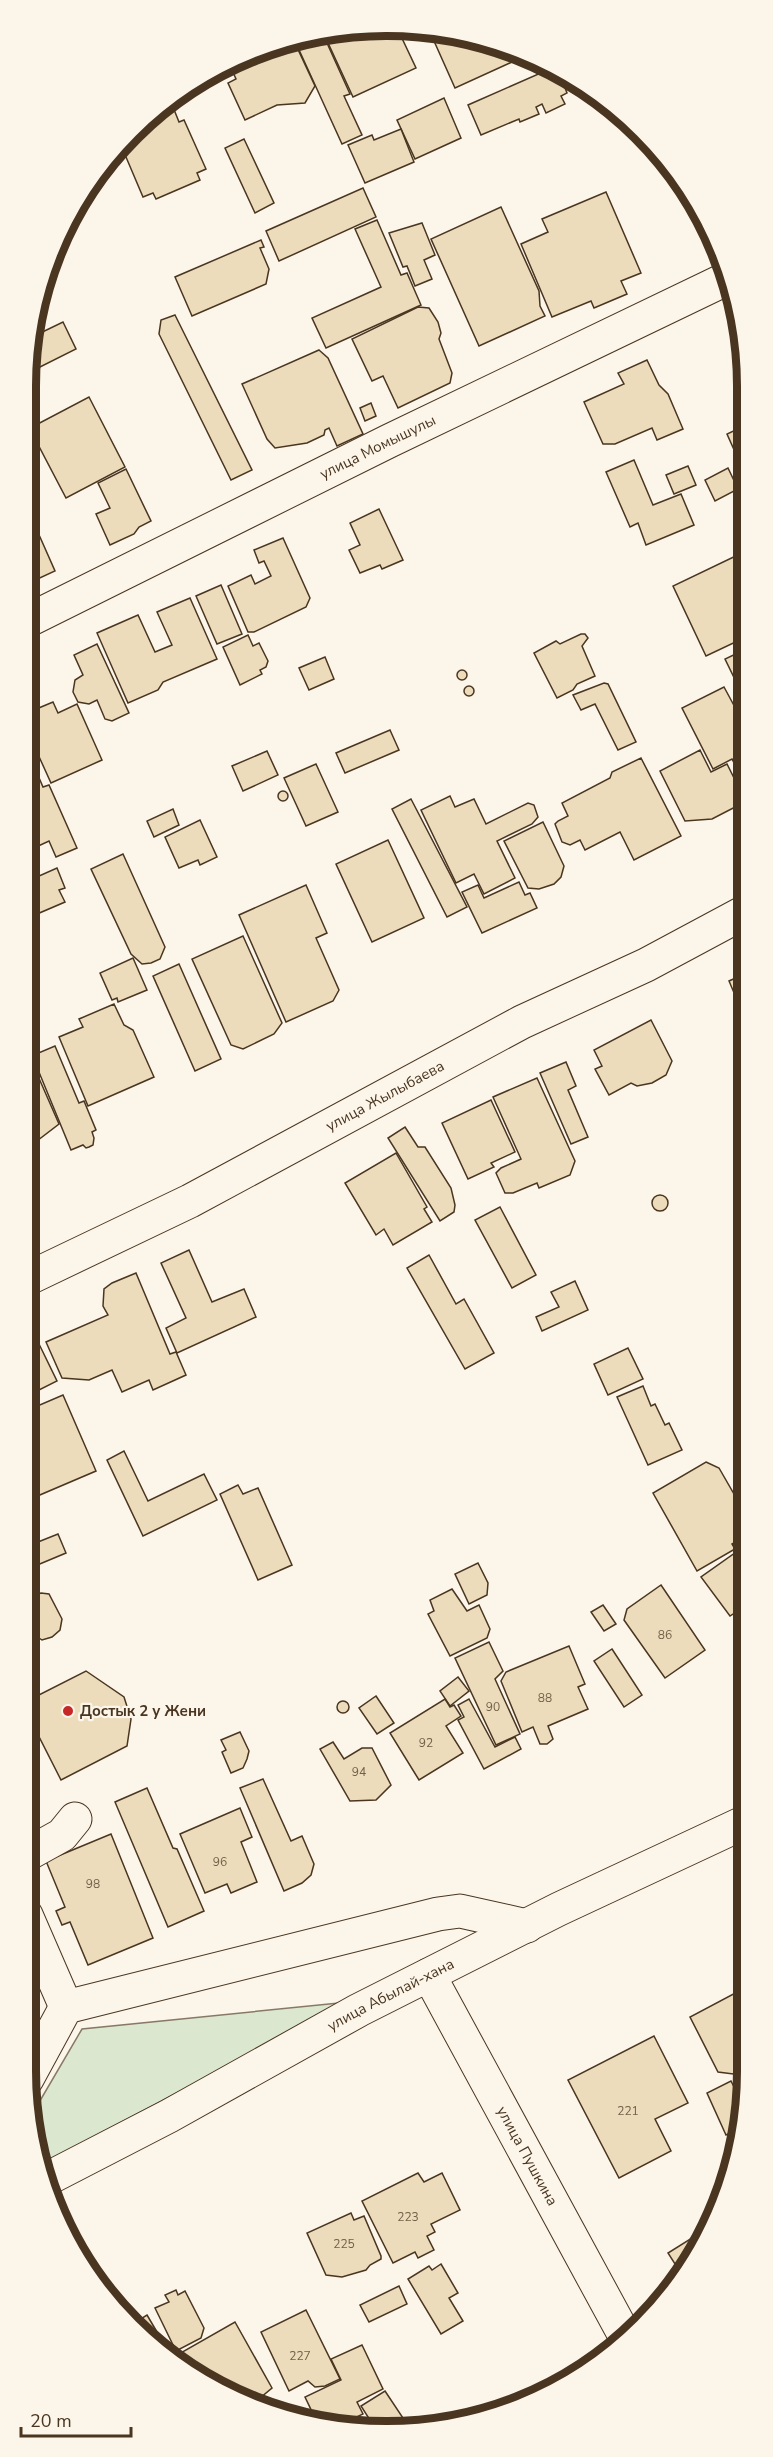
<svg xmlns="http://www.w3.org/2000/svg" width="773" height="2457" font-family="'Nunito Sans',sans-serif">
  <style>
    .green { fill: #dce7d0; stroke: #887966; stroke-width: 1.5 }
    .building { fill: #ecdcbc; stroke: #4a3520; stroke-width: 1.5 }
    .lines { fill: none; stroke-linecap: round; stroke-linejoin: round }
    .minor-casing { stroke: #4a3520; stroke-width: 35 }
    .minor { stroke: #fbf6e9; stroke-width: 33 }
    .poi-dot { fill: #c62828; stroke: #fbf6e9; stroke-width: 2 }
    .labels { text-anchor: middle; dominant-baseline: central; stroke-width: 4.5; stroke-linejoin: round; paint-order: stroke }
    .number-label { font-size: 12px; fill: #725f47 }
    .street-label { font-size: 15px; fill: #4a3520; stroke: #fbf6e9 }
    .poi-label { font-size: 15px; font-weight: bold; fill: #4a3520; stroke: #fbf6e9; text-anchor: start }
    .rim { fill: none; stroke: #4a3520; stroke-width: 8 }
  </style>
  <rect width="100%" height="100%" fill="#fbf6e9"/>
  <polygon class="green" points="349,2002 44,2163 34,2111 82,2029"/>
  <g class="building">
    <polygon points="316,32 322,32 350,94 344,96 362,135 342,144 295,41"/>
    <polygon points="323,32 399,32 416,68 353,97"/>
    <polygon points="430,32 457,33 523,57 455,88"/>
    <polygon points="294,41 315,86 305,103 277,105 245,120 228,83 236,79 231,68"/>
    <polygon points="552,68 558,70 567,93 561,96 565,104 546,113 542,104 536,107 539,114 520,122 519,119 481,135 468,105"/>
    <polygon points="444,98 461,138 415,159 397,120"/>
    <polygon points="171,102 179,122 184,120 206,169 197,173 200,180 156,199 153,193 143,197 123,150"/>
    <polygon points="401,129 414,162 365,183 348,145 372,135 374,140"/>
    <polygon points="244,139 274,203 255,213 225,148"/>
    <polygon points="363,188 376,217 279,261 266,231"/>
    <polygon points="606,192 641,273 621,281 627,294 594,308 591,301 552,317 521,244 548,232 542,219"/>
    <polygon points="501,207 539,291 540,306 545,316 479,346 431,239"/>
    <polygon points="377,220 401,275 407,273 421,305 326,348 312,318 381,287 355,229"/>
    <polygon points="422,223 435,255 424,260 432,279 415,286 407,266 403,267 389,233"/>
    <polygon points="261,240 264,247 260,248 269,269 266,284 192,316 175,277"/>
    <polygon points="418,307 429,308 438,322 441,333 439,339 452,373 450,383 398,408 383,376 372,381 352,339"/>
    <polygon points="175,315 252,470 231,480 159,334 161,320"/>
    <polygon points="63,322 76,349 32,371 32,337"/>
    <polygon points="319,350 328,358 363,434 337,446 329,428 325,430 324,435 307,443 275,448 267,439 242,384"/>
    <polygon points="647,360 659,385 668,394 683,429 657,440 652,428 615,444 603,444 584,402 624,384 618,373"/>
    <polygon points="89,397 125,467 66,498 32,433 32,427"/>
    <polygon points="371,403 376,416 365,421 360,408"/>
    <polygon points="744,426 744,472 727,434"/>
    <polygon points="634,460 653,505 681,494 694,525 646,545 638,523 630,527 606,472"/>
    <polygon points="688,466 696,485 674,494 666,475"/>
    <polygon points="728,468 738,489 715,501 705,480"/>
    <polygon points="126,469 151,521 139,527 134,534 110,545 96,514 110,508 98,483"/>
    <polygon points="379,509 403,560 382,569 380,565 360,573 349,550 360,545 350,523"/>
    <polygon points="32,519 55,571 31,582"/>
    <polygon points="283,538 310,598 306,607 254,632 248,632 228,586 251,575 255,584 271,576 264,561 259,563 254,550"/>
    <polygon points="744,552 744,638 706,656 673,586"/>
    <polygon points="221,585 242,634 217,644 196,596"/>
    <polygon points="190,598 217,659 163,682 158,690 128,703 97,633 138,615 155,652 172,645 157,612"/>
    <polygon points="581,634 585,634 588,638 582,646 595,676 577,684 573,690 557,698 534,653 556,641 560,644"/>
    <polygon points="248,635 253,646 259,643 268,661 266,667 260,670 262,674 240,685 223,647"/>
    <polygon points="97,644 129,713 112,721 105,719 97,700 89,704 78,702 73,692 75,680 83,675 74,655"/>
    <polygon points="744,650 744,698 725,659"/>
    <polygon points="325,657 334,679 309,690 299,668"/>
    <circle cx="462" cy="675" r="5"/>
    <polygon points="604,683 608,684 636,742 618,750 595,704 581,710 573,695"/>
    <circle cx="469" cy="691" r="5"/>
    <polygon points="724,687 744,724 743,780 732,759 713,769 682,708"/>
    <polygon points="53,702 58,713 77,704 102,760 51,783 31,739 31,723 39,720 34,710"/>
    <polygon points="390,730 399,750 345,773 336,753"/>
    <polygon points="700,750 711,772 727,764 743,796 743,803 712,819 685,821 660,771"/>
    <polygon points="267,751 278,775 243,791 232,766"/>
    <polygon points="641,758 681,836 634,860 620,832 585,850 580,840 570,845 562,842 555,824 558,821 568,816 562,803 610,778 612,772"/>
    <polygon points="31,759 43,787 49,785 77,848 56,857 49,841 34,848 30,839"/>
    <polygon points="316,764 338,812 306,826 284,778"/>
    <circle cx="283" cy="796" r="5"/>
    <polygon points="450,796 455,807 474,799 486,824 528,803 534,805 538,817 532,824 497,841 515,878 484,894 474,874 456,883 421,810"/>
    <polygon points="411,799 467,907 447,917 392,809"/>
    <polygon points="173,809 179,825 154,837 147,821"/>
    <polygon points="200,820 217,857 200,865 198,860 179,868 165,837"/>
    <polygon points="543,822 564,866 561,877 554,884 539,889 528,888 504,841"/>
    <polygon points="388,840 424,918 372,942 336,864"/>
    <polygon points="123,854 165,947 160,959 151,963 142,964 131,954 91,869"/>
    <polygon points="57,868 65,888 59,890 65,902 30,917 30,880"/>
    <polygon points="519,882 525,895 530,893 537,908 482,933 462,892 478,885 484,898"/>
    <polygon points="306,885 327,933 316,938 339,990 333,1001 286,1022 239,915"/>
    <polygon points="243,936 282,1023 274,1034 243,1049 231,1045 192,959"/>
    <polygon points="133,958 147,990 118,1002 117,998 112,1000 100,973"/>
    <polygon points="179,964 221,1059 195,1071 153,976"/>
    <polygon points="740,976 743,983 743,1014 729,981"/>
    <polygon points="114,1004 124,1025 133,1030 154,1077 88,1106 59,1037 83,1027 79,1019"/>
    <polygon points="651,1020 672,1061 666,1075 652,1083 637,1086 631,1083 609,1095 595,1069 602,1066 594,1050"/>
    <polygon points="30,1038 33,1051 31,1060 59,1124 29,1147"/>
    <polygon points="55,1046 79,1103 84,1101 96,1130 92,1132 94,1138 93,1145 89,1147 86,1148 83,1145 71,1150 34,1060 36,1054"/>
    <polygon points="566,1062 576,1086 568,1090 588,1137 571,1144 540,1073"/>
    <polygon points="537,1078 575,1161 570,1175 539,1188 537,1183 513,1193 505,1193 496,1173 501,1168 521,1159 493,1097"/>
    <polygon points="491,1100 515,1152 491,1163 494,1167 468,1179 442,1123"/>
    <polygon points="405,1127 418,1147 425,1147 451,1188 455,1205 454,1212 440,1221 388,1138"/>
    <polygon points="396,1153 427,1207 424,1209 432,1222 393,1245 384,1229 376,1235 345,1183"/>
    <circle cx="660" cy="1203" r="8"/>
    <polygon points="500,1207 536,1275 512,1288 475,1220"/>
    <polygon points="189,1250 212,1302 244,1289 256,1317 177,1353 166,1328 186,1318 161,1263"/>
    <polygon points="429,1255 456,1304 464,1299 494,1353 465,1369 407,1268"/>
    <polygon points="136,1273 170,1354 176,1352 186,1375 153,1390 149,1380 122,1392 112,1370 89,1380 62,1378 46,1342 108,1315 103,1306 104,1289 112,1283"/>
    <polygon points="575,1281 588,1310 542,1331 536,1317 559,1307 551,1292"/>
    <polygon points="39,1344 57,1381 29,1395 28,1349"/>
    <polygon points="628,1348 643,1379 608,1395 594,1364"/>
    <polygon points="643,1386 651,1406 655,1404 665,1425 669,1423 682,1450 648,1465 617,1397"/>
    <polygon points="63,1395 96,1471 28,1500 28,1410"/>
    <polygon points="124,1451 148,1501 204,1474 217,1500 143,1536 107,1460"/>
    <polygon points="706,1462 719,1468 742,1508 742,1517 737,1520 742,1528 742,1538 732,1544 735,1549 697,1571 653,1493"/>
    <polygon points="238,1485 243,1494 258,1488 292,1565 258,1580 220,1494"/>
    <polygon points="58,1534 66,1553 35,1566 28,1546"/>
    <polygon points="742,1548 742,1608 730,1616 701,1577"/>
    <polygon points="478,1563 488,1583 487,1595 469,1604 455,1574"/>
    <polygon points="661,1585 705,1650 665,1678 624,1620 627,1609"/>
    <polygon points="452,1589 467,1611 479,1605 490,1629 487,1638 450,1656 428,1614 434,1611 430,1600"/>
    <polygon points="41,1593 49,1594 62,1619 60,1630 52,1637 42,1640 36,1636 28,1640 27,1602 31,1600 32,1596"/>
    <polygon points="603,1605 616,1624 604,1631 591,1612"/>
    <polygon points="489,1642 503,1671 495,1679 520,1734 496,1745 455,1658"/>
    <polygon points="569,1646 585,1684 578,1687 588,1709 548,1726 553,1739 547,1744 540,1744 533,1727 522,1732 501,1681 506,1672"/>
    <polygon points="612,1649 642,1695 624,1707 594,1661"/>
    <polygon points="86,1671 124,1697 131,1719 127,1746 61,1780 27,1713 27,1701"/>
    <polygon points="458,1677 469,1691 450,1706 440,1691"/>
    <polygon points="376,1696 394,1723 377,1734 359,1708"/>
    <polygon points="445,1699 450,1707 454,1705 461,1716 446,1726 463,1753 419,1780 390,1733"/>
    <polygon points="469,1699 495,1747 515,1737 521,1749 484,1769 458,1720 464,1717 458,1705"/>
    <circle cx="343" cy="1707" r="6"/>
    <polygon points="240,1732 249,1751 247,1759 243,1768 231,1773 222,1752 226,1750 221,1740"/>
    <polygon points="333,1742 344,1759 362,1748 372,1748 391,1785 376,1800 350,1801 320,1749"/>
    <polygon points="263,1779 291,1841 302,1836 314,1864 311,1875 302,1883 284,1891 240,1788"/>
    <polygon points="147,1788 173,1848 177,1849 204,1911 168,1927 115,1802"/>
    <polygon points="240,1808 252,1837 241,1842 257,1882 231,1893 227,1884 205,1893 180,1834"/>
    <polygon points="111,1834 153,1938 88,1965 70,1922 62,1925 56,1911 65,1907 46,1861"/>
    <polygon points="741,1990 741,2075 718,2072 690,2017"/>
    <polygon points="654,2036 688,2103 655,2119 671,2151 619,2178 568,2080"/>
    <polygon points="731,2081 741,2101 741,2128 726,2135 707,2093"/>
    <polygon points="418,2173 424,2182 442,2173 460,2210 431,2224 435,2232 427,2236 434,2250 418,2258 415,2252 393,2263 362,2201"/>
    <polygon points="351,2213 354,2220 364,2216 381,2256 381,2259 370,2265 366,2270 342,2277 326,2275 307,2233"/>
    <polygon points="703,2231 687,2271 682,2275 668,2253"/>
    <polygon points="441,2264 458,2293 449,2298 463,2321 441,2334 408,2279 429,2266 432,2270"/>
    <polygon points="399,2286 407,2304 369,2322 360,2305"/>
    <polygon points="176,2290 178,2295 185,2291 204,2328 201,2338 176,2351 155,2308 169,2302 165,2295"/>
    <polygon points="306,2310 340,2379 325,2386 315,2387 308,2381 289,2391 261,2332"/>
    <polygon points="147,2315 167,2349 134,2323"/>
    <polygon points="235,2322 272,2388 254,2403 239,2398 232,2389 225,2393 177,2355"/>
    <polygon points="362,2345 383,2389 357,2402 363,2414 336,2427 329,2423 317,2422 305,2397 341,2380 331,2359"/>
    <polygon points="385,2391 407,2424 360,2427 370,2420 361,2406"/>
  </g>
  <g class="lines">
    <defs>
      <g id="minor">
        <path id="s1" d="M31,619L389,441L726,279"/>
        <path id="s2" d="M29,1278L190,1201L522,1022L646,965L743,913"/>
        <polyline points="26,1855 62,1835 75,1819"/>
        <polyline points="26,1915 66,2007"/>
        <path id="s3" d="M429,1975L625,2336"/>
        <polyline points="27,2079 66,2007 438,1914 460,1911 527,1926"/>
        <path id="s4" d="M47,2179L169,2116L359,2010L559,1909L741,1824"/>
      </g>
    </defs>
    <use href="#minor" class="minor-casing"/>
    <use href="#minor" class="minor"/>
  </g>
  <circle class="poi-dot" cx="68" cy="1711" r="6"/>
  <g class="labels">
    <g class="number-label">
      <text x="665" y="1635">86</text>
      <text x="545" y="1698">88</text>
      <text x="493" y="1707">90</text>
      <text x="426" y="1743">92</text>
      <text x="359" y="1772">94</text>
      <text x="220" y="1862">96</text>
      <text x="93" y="1884">98</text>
      <text x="628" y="2111">221</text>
      <text x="408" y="2217">223</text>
      <text x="344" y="2244">225</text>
      <text x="300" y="2356">227</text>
    </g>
    <g class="street-label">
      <text stroke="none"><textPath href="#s1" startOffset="387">улица Момышулы</textPath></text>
      <text stroke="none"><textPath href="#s2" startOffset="400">улица Жылыбаева</textPath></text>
      <text stroke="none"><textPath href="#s4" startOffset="390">улица Абылай-хана</textPath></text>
      <text stroke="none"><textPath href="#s3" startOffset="206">улица Пушкина</textPath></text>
    </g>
    <g class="poi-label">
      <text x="80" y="1711">Достык 2 у Жени</text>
    </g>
  </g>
  <path d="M0 0H773V2457H0ZM386 36H387A350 350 0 0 1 737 386V2071A350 350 0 0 1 387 2421H386A350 350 0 0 1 36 2071V386A350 350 0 0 1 386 36Z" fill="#fbf6e9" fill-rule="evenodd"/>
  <path class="rim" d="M386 36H387A350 350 0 0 1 737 386V2071A350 350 0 0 1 387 2421H386A350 350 0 0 1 36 2071V386A350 350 0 0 1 386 36Z"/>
  <path d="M21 2427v9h110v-9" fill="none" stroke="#4a3520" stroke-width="3"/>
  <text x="30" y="2427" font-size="18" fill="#4a3520" stroke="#fbf6e9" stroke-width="4.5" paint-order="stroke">20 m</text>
</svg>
